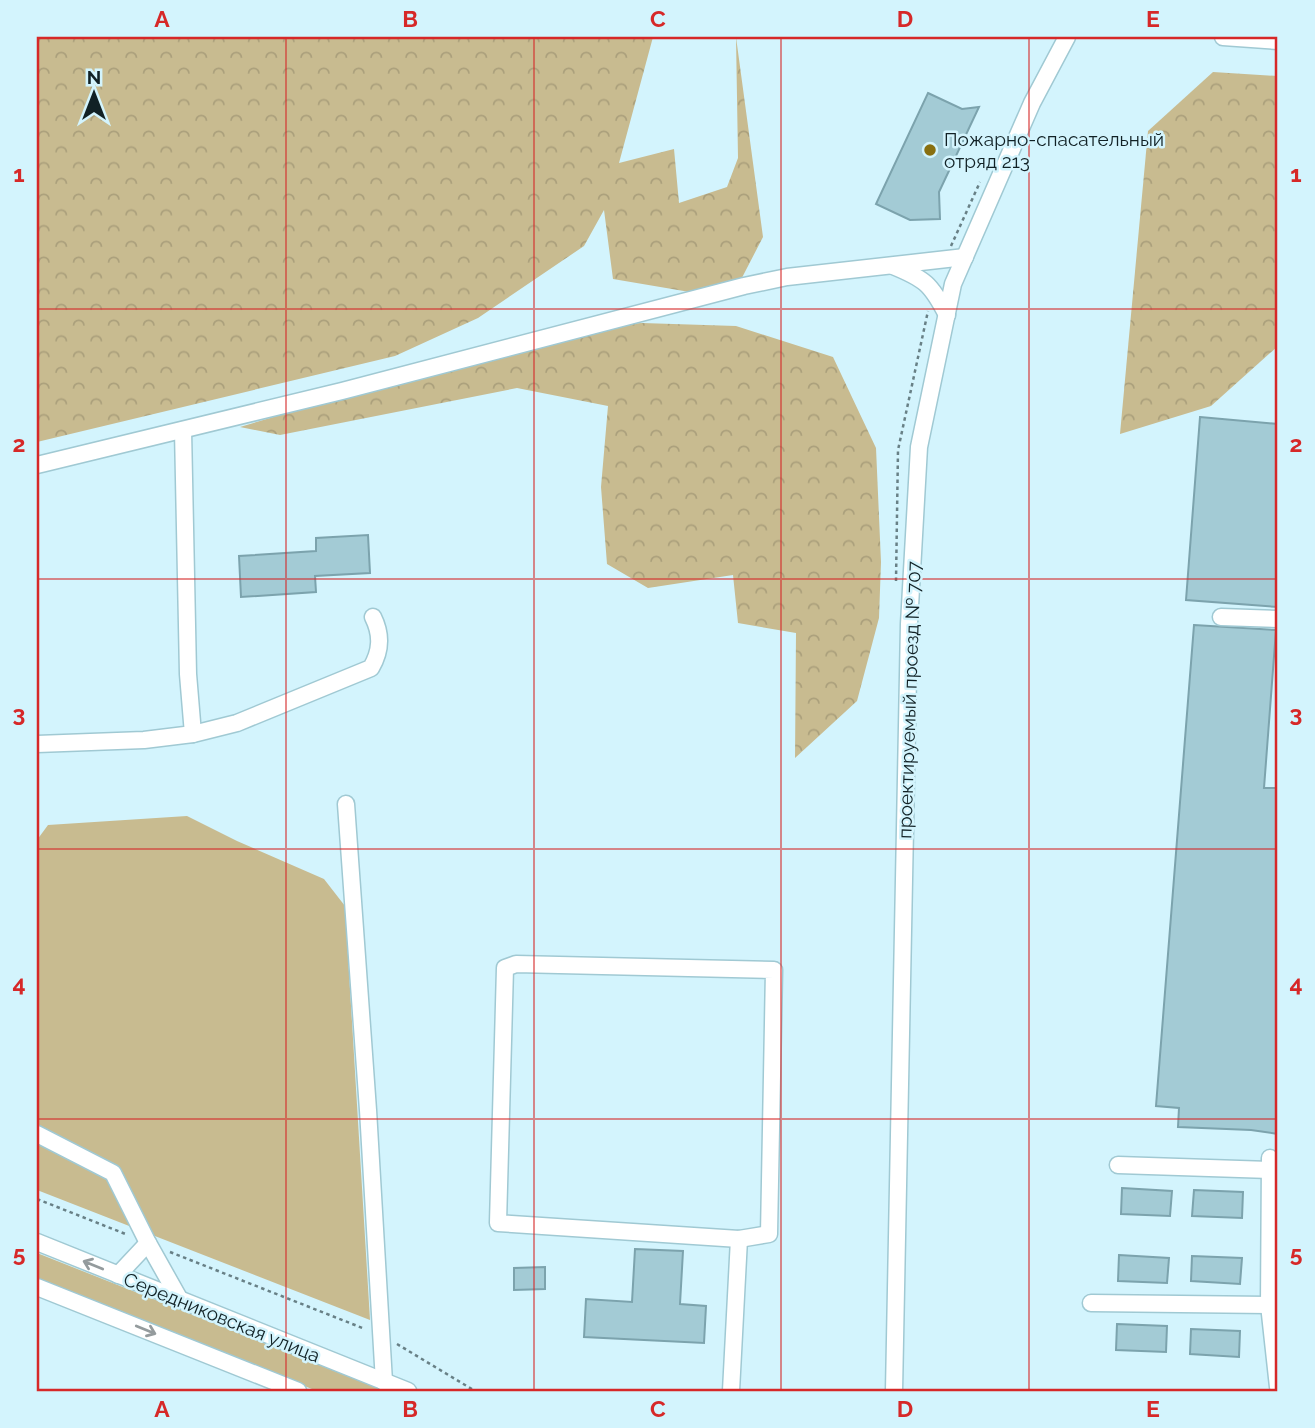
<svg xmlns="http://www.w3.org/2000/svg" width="1315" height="1428" font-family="Raleway,sans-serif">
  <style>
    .grass { fill: #c8bb90 }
    .forest { fill: url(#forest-crowns) }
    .building { fill: #a3cbd5; stroke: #7ca3ad; stroke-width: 2 }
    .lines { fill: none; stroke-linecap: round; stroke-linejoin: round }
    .minor-casing { stroke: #a0c9d3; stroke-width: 19 }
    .path { stroke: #688086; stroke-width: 2.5; stroke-dasharray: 3.5 3.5; stroke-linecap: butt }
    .minor { stroke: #fff; stroke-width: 16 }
    .oneway { stroke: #949b9d }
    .grid { fill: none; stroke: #d62828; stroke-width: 2; stroke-opacity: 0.55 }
    .poi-dot { fill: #887011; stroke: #d3f4fd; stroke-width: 2.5 }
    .labels { text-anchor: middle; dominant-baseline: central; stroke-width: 5; stroke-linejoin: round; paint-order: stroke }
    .poi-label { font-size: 19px; fill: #112125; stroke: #d3f4fd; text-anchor: start }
    .street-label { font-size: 19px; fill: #112125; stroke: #d3f4fd }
    .neatline { fill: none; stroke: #d62828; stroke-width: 2.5 }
    .grid-label { font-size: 23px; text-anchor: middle; font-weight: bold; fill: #d62828 }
  </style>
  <defs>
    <pattern id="forest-crowns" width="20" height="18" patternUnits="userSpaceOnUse" patternTransform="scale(1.75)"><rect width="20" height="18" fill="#c8bb90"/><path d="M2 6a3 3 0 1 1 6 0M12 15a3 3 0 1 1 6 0" fill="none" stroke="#aba07c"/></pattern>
  </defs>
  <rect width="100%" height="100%" fill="#d3f4fd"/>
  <g class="grass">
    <polygon points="187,816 237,841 324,879 345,906 370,1320 37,1190 37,840 48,825"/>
    <polygon points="37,1253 385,1391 317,1391 37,1280"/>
  </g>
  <g class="forest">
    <polygon points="37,37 653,37 619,163 674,149 679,203 727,187 738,158 736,37 763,237 731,299 613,279 604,210 584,246 478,318 395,356 37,442"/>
    <polygon points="1213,72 1278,76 1278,346 1211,406 1120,434 1148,131"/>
    <polygon points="642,323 736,326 833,357 876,448 881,562 879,618 857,701 795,758 796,633 738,623 733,575 648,588 607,564 601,487 608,406 517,388 280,435 240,427 575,327"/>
  </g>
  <g class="building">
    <polygon points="928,93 962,109 979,107 939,192 940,219 910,220 876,204"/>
    <polygon points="1200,417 1278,424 1278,607 1186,600"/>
    <polygon points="368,535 370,573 315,576 316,592 241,597 239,556 316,551 316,538"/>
    <polygon points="1194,625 1276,630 1264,788 1278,788 1278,1134 1251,1130 1178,1127 1179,1108 1156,1106"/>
    <polygon points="1122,1188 1172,1191 1170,1216 1121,1214"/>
    <polygon points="1194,1190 1243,1192 1242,1218 1192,1216"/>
    <polygon points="635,1249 683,1251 680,1304 706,1306 704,1343 584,1337 586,1299 632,1302"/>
    <polygon points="1119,1255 1169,1258 1167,1283 1118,1281"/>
    <polygon points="1192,1256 1242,1258 1240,1284 1191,1281"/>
    <polygon points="545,1267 545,1289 514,1290 514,1268"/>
    <polygon points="1117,1324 1167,1326 1166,1352 1116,1350"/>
    <polygon points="1191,1329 1240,1331 1239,1357 1190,1354"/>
  </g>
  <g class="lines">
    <defs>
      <g id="minor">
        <polyline points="1223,37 1278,41"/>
        <path d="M893,266C925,279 931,284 947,315"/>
        <polyline points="37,465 342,391 744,286 787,277 965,257"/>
        <polyline points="1221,617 1278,619"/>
        <path d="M193,734L237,723L371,668C381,651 382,635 373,617"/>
        <polyline points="37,744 144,740 193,734 188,674 183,430"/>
        <polyline points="346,804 368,1110 384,1382"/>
        <polygon points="516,964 774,970 769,1234 739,1239 498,1223 505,968"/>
        <polyline points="37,1134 113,1173 148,1243 180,1300"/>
        <polyline points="1270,1158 1269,1305 1278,1387"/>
        <polyline points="1118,1165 1270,1170"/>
        <polyline points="37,1242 408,1391"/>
        <polyline points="118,1275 148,1243"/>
        <polyline points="37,1287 298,1391"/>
        <polyline points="1091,1303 1269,1305"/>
        <polyline points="731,1391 739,1239"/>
        <polyline points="894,1391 909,624 919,447 953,284 1032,103 1067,37"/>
      </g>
    </defs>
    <use href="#minor" class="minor-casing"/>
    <g class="path">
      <polyline points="951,246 980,182"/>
      <polyline points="896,581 898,450 928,311"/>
      <polyline points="37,1199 128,1235"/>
      <polyline points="170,1252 365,1329"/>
      <polyline points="397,1344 475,1391"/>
    </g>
    <use href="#minor" class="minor"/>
  </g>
  <defs><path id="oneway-shaft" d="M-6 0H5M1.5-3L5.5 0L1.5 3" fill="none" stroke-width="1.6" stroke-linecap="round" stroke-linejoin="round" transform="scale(1.75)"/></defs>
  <g class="oneway">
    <use href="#oneway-shaft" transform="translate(93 1265) rotate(-158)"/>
    <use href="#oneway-shaft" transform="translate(146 1330) rotate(22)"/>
  </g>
  <path class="grid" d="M286,37V1391M534,37V1391M781,37V1391M1029,37V1391M37,309H1278M37,579H1278M37,849H1278M37,1119H1278"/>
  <circle class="poi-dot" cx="930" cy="150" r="7"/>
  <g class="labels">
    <g class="poi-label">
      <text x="944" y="139">Пожарно-спасательный<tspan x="944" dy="22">отряд 213</tspan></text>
    </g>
    <g class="street-label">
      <text transform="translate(909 700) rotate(-88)">проектируемый проезд № 707</text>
      <text transform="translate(222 1317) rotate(22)">Середниковская улица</text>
    </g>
  </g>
  <rect width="1315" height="1428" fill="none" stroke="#d3f4fd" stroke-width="77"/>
  <g transform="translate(94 94)" stroke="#d3f4fd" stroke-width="5" paint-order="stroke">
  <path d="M0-5L12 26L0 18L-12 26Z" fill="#112125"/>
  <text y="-10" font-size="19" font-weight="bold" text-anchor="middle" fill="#112125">N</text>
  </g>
  <rect x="38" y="38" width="1238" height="1352" class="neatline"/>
  <g class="grid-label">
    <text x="162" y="27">A</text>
    <text x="410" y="27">B</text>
    <text x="658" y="27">C</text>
    <text x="905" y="27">D</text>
    <text x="1153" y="27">E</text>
    <text x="19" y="182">1</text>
    <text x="1296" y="182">1</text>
    <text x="19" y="452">2</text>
    <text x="1296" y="452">2</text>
    <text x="19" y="722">3</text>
    <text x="1296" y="722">3</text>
    <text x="19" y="992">4</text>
    <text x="1296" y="992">4</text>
    <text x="19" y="1262">5</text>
    <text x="1296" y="1262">5</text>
    <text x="162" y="1417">A</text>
    <text x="410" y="1417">B</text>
    <text x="658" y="1417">C</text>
    <text x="905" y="1417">D</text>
    <text x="1153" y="1417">E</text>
  </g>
</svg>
